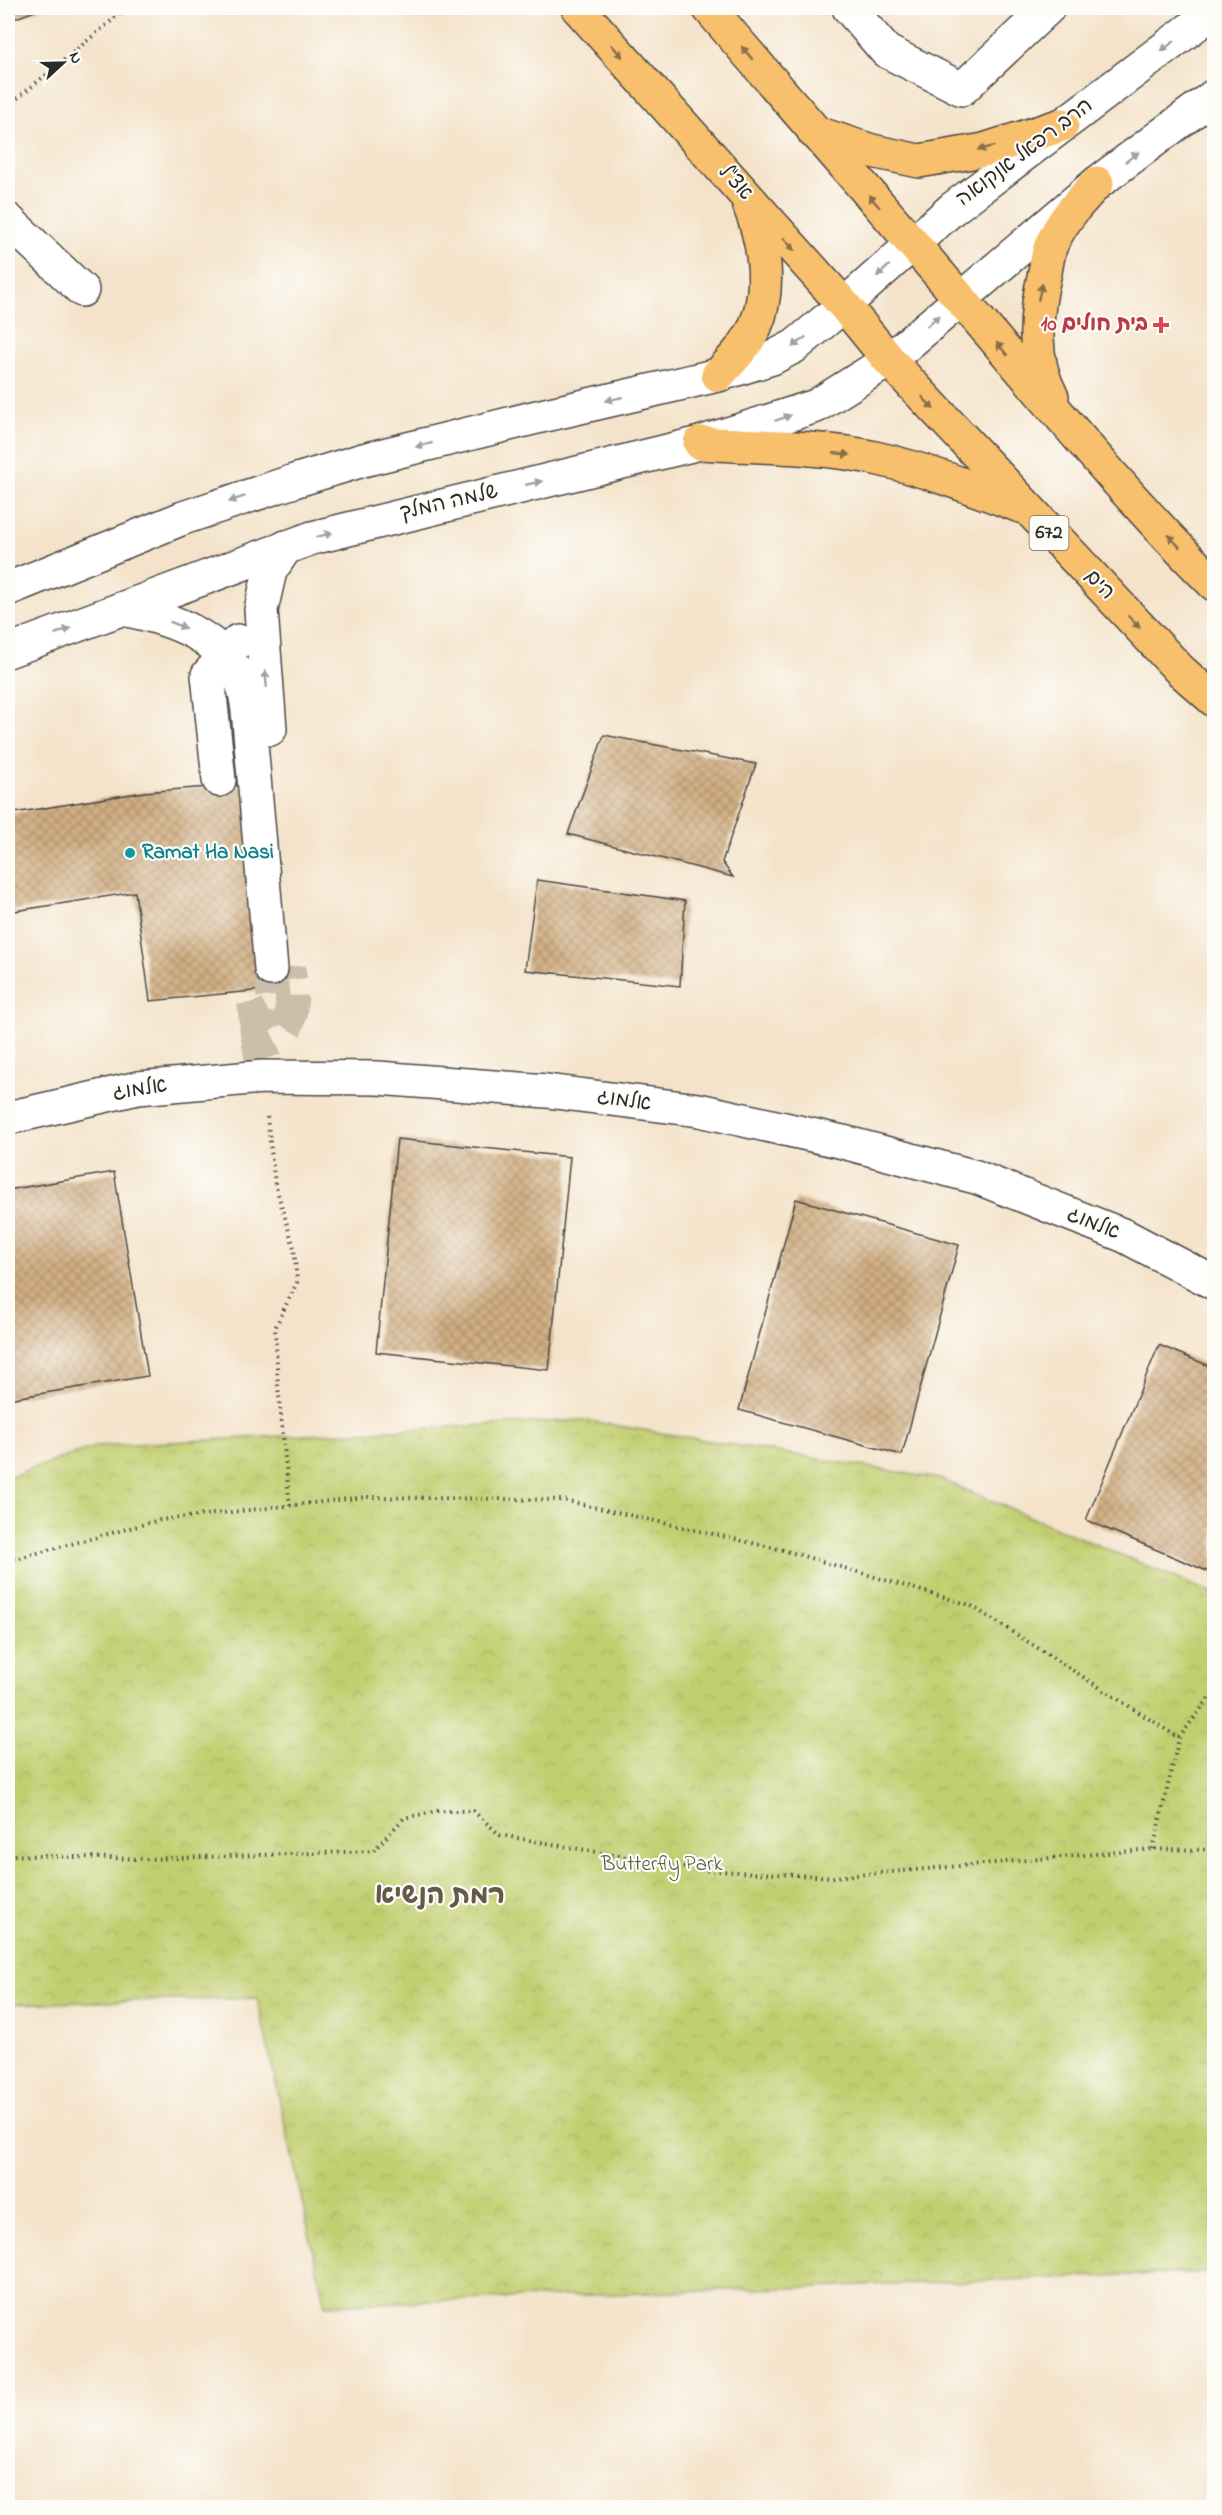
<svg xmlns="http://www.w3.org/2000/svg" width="1222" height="2515" font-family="'Indie Flower','Playpen Sans Hebrew',sans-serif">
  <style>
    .park { fill: url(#park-crowns); stroke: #767d4e; stroke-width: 1.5 }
    .building { fill: url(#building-cross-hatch) }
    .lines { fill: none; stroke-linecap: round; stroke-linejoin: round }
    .minor-tunnel { stroke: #ccbeaa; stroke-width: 33; stroke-dasharray: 33 16; stroke-linecap: butt }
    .minor-casing { stroke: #494743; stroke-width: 36 }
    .major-casing { stroke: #494743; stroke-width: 36 }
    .path { stroke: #494743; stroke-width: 4; stroke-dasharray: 1.5 4.5; stroke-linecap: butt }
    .minor { stroke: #fff; stroke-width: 33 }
    .major { stroke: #f8bf6c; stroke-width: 33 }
    .oneway { fill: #a0a0a0 }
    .oneway2 { fill: #876e48 }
    .health-dot { fill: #e0444e; stroke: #fdfcf7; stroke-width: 2 }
    .culture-dot { fill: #0f9aa8; stroke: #fdfcf7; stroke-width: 2 }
    .labels { text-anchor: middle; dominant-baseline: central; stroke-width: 4.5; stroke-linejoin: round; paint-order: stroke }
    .shield { fill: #fdfcf7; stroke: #6a6a68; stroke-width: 1.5 }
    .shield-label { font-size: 20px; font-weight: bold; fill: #2b2b2b }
    .street-label { font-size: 21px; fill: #2b2b2b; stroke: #fdfcf7 }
    .health-label { font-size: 21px; font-weight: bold; fill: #be3a42; stroke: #fdfcf7; text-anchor: end }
    .culture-label { font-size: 21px; font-weight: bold; fill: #0d838f; stroke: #fdfcf7; text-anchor: start }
    .park-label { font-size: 21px; fill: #585c40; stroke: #fdfcf7 }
    .district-label { font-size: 27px; font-weight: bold; fill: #65594a; stroke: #fdfcf7 }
  </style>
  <defs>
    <pattern id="park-crowns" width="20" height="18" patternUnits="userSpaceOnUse" patternTransform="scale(1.5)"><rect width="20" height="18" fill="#c1cf70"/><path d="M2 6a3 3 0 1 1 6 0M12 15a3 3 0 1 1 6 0" fill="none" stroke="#a6b261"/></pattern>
    <pattern id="building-cross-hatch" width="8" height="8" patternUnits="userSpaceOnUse" patternTransform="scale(1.5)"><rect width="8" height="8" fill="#d2af83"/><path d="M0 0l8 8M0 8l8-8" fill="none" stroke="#ab8f6b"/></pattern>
  </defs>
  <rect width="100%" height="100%" fill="#fdfcf7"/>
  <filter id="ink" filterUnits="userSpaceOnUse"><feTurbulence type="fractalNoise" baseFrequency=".0167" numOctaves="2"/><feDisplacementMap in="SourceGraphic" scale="12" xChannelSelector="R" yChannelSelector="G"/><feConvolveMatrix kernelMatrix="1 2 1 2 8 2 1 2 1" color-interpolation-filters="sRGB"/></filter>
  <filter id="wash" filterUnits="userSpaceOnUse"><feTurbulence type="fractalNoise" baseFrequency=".008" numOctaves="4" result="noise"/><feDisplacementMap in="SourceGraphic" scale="24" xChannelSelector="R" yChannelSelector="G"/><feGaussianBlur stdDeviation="1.35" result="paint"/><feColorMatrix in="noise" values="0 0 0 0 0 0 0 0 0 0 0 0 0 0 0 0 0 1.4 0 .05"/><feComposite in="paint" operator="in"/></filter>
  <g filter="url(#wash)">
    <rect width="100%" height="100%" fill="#f4e3ca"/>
    <polygon class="park" points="583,1420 940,1479 1214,1594 1214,2272 325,2305 257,1998 8,2004 8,1477 97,1446"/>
    <g id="blocks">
      <g class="building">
        <polygon points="8,8 43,8 8,21"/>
        <polygon points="604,735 756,764 722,862 733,877 568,834"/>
        <polygon points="247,784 263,990 150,1001 135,892 8,912 8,814 144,792"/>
        <polygon points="537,880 685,901 680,986 525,970"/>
        <polygon points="397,1139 570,1157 549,1370 376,1352"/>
        <polygon points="114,1172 148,1376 8,1399 8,1190"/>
        <polygon points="796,1199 959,1245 902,1455 739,1410"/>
        <polygon points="1159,1345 1214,1368 1214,1574 1086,1520"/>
      </g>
    </g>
  </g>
  <g filter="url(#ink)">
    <use href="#blocks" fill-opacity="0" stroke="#494743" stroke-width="1.5"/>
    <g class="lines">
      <g class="minor-tunnel">
        <polyline points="239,1021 258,1019 269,1013 273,996 271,974"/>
        <path d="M242,1045C254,1043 273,1044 282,1033C296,1018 291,985 289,967"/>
      </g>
      <defs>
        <g id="minor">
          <polyline points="849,8 886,51 962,89 1048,8"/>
          <polyline points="8,220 82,290"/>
          <polyline points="8,589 183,518 294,481 363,460 537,417 718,375 772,358 795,346 844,305 952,209 1214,11"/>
          <path d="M122,609C171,618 227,637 244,689C247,699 248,711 249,721L271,969"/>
          <polyline points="8,651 312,538 700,443 816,406 889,360 1097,183 1214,96"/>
          <polyline points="270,729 261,610 270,571 286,547"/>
          <polyline points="219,780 208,675 238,641"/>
          <polyline points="8,1118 138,1088 263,1077 378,1078 547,1091 699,1110 843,1142 976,1177 1125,1236 1214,1283"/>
        </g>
        <g id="major">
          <polyline points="578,8 844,305 889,360 1180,670 1214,700"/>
          <path d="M709,8C791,105 875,199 958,296C1042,393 1123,494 1214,584"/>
          <polyline points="814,132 872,151 919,161 984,150 1062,125"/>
          <path d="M718,375C731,361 747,345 755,327C772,289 764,241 749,204"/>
          <path d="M1052,397C1031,358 1035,314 1045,272C1047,262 1048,250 1053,241C1064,218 1080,201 1097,183"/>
          <path d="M700,443C758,447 819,446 875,458C924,469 973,488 1020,506"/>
        </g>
      </defs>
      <use href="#minor" class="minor-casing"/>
      <use href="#major" class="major-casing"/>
      <g class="path">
        <polyline points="8,106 127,8"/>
        <polyline points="267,1117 275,1184 294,1248 297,1282 275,1328 278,1386 290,1506"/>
        <polyline points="8,1561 160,1520 366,1497 563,1500 783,1550 970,1605 1179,1738"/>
        <polyline points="1153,1849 1179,1738 1214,1691"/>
        <polyline points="8,1855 146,1859 373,1851 404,1818 438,1811 473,1811 500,1835 699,1870 834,1877 1153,1849 1214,1850"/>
      </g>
      <use href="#minor" class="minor"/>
      <use href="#major" class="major"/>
    </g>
    <defs><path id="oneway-solid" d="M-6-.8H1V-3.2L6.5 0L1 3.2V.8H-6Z" transform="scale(1.5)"/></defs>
    <g class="oneway">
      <use href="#oneway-solid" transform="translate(1168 46) rotate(143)"/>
      <use href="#oneway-solid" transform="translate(1132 157) rotate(-36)"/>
      <use href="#oneway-solid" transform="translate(883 271) rotate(138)"/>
      <use href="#oneway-solid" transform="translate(933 321) rotate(-41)"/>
      <use href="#oneway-solid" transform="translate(799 342) rotate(143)"/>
      <use href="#oneway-solid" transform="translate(614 399) rotate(167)"/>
      <use href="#oneway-solid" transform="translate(783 418) rotate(-19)"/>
      <use href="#oneway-solid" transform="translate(424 445) rotate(166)"/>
      <use href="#oneway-solid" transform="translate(534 483) rotate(-13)"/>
      <use href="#oneway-solid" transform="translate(237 499) rotate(161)"/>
      <use href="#oneway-solid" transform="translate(324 535) rotate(-15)"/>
      <use href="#oneway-solid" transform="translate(178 625) rotate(22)"/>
      <use href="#oneway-solid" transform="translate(63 631) rotate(-20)"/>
      <use href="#oneway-solid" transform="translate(266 679) rotate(-95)"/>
    </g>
    <g class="oneway2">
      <use href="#oneway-solid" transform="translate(617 51) rotate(48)"/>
      <use href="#oneway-solid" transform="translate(747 53) rotate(-130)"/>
      <use href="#oneway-solid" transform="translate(986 148) rotate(166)"/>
      <use href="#oneway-solid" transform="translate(874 201) rotate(-131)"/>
      <use href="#oneway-solid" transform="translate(789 244) rotate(49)"/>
      <use href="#oneway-solid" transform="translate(1040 292) rotate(-77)"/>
      <use href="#oneway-solid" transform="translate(1002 349) rotate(-130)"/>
      <use href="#oneway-solid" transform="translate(928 403) rotate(47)"/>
      <use href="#oneway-solid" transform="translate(842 454) rotate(7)"/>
      <use href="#oneway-solid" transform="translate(1174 541) rotate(-133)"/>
      <use href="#oneway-solid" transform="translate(1134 622) rotate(46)"/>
    </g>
  </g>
  <path class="health-dot" d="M1158 316h6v6h6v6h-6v6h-6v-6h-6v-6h6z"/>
  <circle class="culture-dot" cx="130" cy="853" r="6"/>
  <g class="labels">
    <rect class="shield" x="1029.5" y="516" width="39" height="34" rx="4.5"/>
    <g class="shield-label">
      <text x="1049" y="533">672</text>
    </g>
    <g class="street-label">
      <text transform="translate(1025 153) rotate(-37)">הרב רפאל אנקואה</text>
      <text transform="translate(735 183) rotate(48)">אצ"ל</text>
      <text transform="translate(449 503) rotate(-13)">שלמה המלך</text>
      <text transform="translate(1099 585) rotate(46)">הים</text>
      <text transform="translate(140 1090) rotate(-9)">אלמוג</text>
      <text transform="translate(624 1101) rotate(8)">אלמוג</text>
      <text transform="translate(1093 1224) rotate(22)">אלמוג</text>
    </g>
    <g class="health-label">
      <text x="1148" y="325">בית חולים 10</text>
    </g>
    <g class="culture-label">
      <text x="142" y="853">Ramat Ha Nasi</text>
    </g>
    <g class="park-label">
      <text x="662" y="1865">Butterfly Park</text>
    </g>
    <g class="district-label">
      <text x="440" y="1896">רמת הנשיא</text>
    </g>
  </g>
  <rect width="1222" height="2515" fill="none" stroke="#fdfcf7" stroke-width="30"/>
  <g transform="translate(63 63) rotate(68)" stroke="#fdfcf7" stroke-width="4.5" paint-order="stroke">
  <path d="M0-4.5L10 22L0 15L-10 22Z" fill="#2b2b2b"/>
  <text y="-9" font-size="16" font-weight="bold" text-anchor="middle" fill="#2b2b2b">N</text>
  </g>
</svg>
